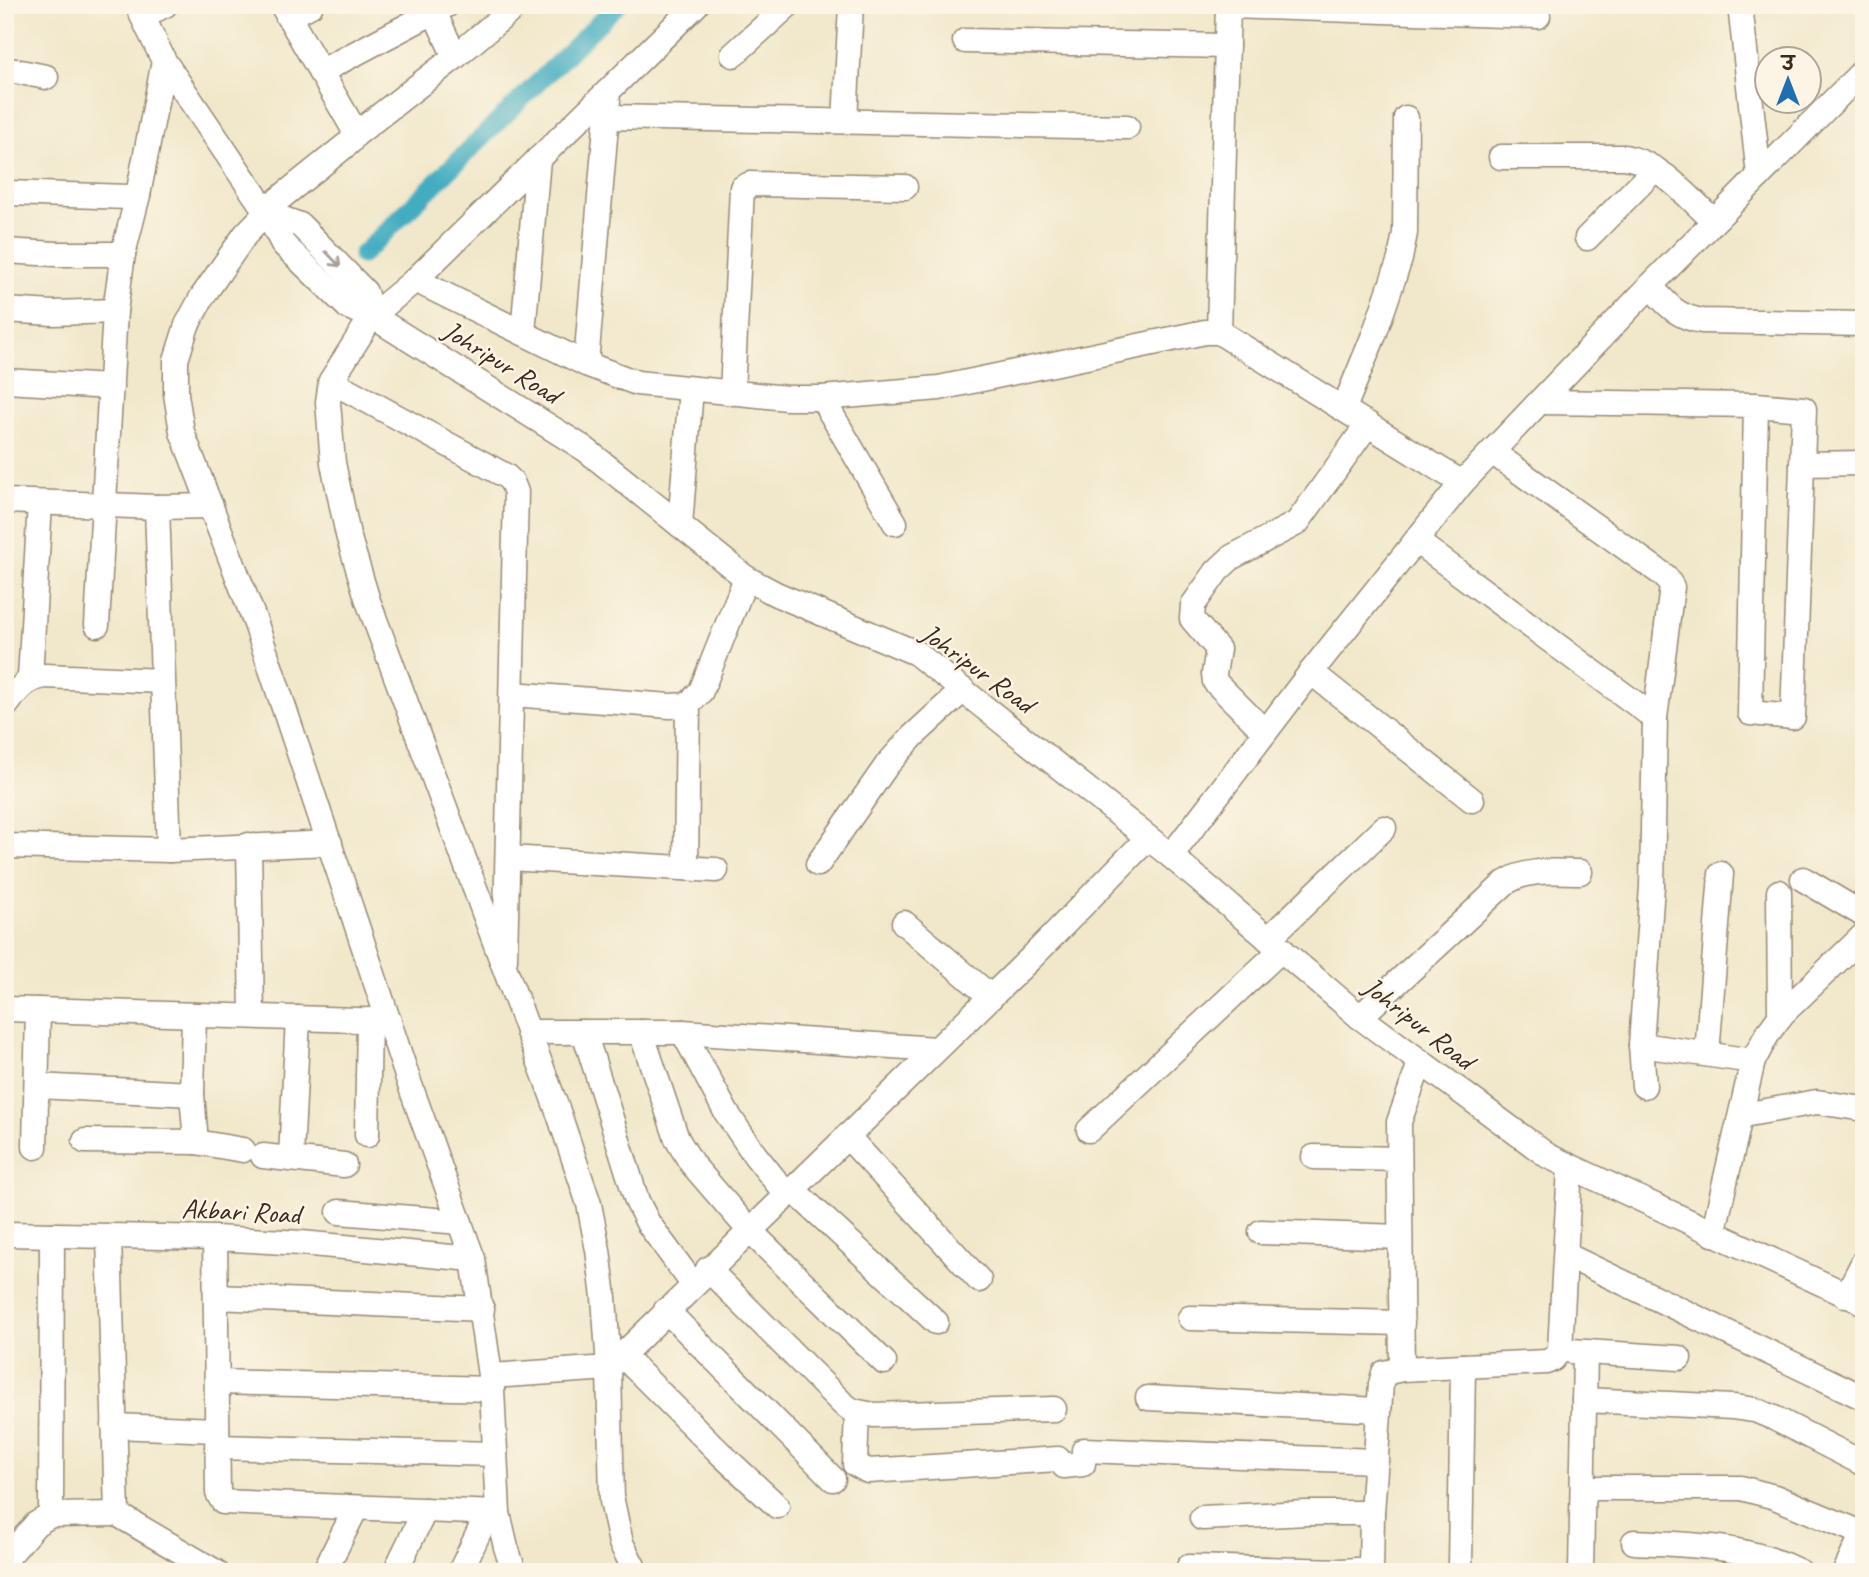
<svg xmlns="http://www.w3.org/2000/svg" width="1869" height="1577" font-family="Caveat,'Playpen Sans Deva',sans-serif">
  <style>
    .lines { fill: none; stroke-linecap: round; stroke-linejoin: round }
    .canal { stroke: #42adc1; stroke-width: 19 }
    .minor-casing { stroke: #968974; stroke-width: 27 }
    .minor { stroke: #fff; stroke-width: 24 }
    .oneway { stroke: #a79f9a }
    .labels { text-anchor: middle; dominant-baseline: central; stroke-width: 5; stroke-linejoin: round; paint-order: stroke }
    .street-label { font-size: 28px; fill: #3b2a1e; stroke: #fcf5e5 }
  </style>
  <rect width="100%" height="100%" fill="#fcf5e5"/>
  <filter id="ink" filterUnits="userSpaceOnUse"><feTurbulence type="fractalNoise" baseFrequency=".0143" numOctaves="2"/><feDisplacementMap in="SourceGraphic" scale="14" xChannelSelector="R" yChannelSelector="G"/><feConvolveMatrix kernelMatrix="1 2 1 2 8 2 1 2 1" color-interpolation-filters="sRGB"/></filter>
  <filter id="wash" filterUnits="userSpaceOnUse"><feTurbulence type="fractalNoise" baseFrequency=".00686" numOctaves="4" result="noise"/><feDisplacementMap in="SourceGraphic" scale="28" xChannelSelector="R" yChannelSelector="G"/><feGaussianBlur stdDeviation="1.57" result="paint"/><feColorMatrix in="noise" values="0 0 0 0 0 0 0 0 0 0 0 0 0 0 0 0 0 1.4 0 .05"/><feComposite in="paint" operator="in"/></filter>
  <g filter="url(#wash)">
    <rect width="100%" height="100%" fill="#f1e8cb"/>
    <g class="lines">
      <polyline class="canal" points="362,255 617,5"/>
    </g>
  </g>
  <g filter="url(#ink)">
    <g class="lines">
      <defs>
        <g id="minor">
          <polyline points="137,5 164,61 267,213 283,244 348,307 372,316 585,449 746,578 776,594 916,653 1171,856 1360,1017 1548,1156 1864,1303"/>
          <polyline points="282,5 352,126 355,135"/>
          <polyline points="431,5 455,57"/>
          <polyline points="1740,5 1759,176"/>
          <polyline points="1228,6 1538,16"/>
          <polyline points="143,16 165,5"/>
          <polyline points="288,17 311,5"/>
          <polyline points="965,41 1227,46"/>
          <polyline points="733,55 788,5"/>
          <polyline points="5,69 46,77"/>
          <polyline points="320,72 447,5"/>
          <polyline points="607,117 1127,127"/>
          <polyline points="845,121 851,5"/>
          <path d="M1501,157H1625C1660,163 1688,197 1714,221"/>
          <polyline points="8,193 128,197 138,195"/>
          <polyline points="267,213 300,225 365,292 372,316"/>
          <polyline points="1587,238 1655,169"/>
          <polyline points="5,251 56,254 123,254"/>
          <polyline points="415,280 586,364 637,383 787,398 822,398 939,388 1205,332 1219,332 1462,483"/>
          <path d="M1650,286C1668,305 1675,316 1702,321L1864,324"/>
          <polyline points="5,310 53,313 115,311"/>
          <polyline points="1219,332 1228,5"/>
          <polyline points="523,333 538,159"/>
          <polyline points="586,364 608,101"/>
          <polyline points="5,381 111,387"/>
          <polyline points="331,381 506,476 512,482 516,492 505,959"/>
          <polyline points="732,393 742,188 750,184 905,187"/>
          <polyline points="822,398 895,523"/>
          <polyline points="1540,402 1756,405 1750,713 1793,717 1804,409 1756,405"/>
          <polyline points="1344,408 1374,335 1400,259 1405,233 1406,118"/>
          <polyline points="1492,452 1665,576 1672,587 1655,718 1652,886 1641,1045 1644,1086"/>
          <polyline points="1802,464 1864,463"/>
          <polyline points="5,501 157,507 211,506"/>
          <polyline points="157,507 169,850"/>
          <polyline points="680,525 691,389"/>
          <polyline points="1416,541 1655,718"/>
          <polyline points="97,625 115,311 123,254 138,195 164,61"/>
          <polyline points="1311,672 1472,800"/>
          <polyline points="30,678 40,503"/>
          <polyline points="512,694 670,706 688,705 701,691 746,578"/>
          <path d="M5,707C17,691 24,679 45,676L162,681"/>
          <polyline points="1265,732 1215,682 1214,674 1218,649 1192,619 1193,605 1217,571 1232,557 1297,523 1368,424"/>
          <polyline points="249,845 252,1016"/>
          <polyline points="5,846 169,850 330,843"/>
          <polyline points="1171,856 1311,672 1462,483 1650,286 1864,70"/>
          <polyline points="508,858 716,870"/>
          <polyline points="818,864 887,765 912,737 963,690"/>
          <polyline points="686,868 688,705"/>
          <polyline points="1803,879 1864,915"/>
          <polyline points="1779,892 1780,1017"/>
          <polyline points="904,923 991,997"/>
          <polyline points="1268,939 1384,828"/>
          <polyline points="5,1009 389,1021"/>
          <polyline points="194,1015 192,1094 196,1142"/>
          <path d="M1360,1017L1505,883C1527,868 1554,872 1580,872"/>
          <polyline points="528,1032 683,1032 936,1049"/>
          <polyline points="584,1032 637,1201 648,1223 693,1284"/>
          <polyline points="641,1032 677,1139 692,1164 749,1230 884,1362"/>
          <polyline points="683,1032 726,1112 755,1155 786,1194"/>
          <polyline points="1641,1045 1753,1061"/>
          <polyline points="1707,1054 1721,874"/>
          <polyline points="37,1086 192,1094"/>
          <polyline points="1743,1115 1817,1102 1864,1109"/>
          <polyline points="1089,1130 1282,949"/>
          <polyline points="367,1135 369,1020"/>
          <polyline points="847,1136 979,1280"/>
          <polyline points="85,1141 196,1142 243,1150"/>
          <polyline points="35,1147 38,1010"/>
          <polyline points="263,1156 344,1165"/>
          <polyline points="291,1157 298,1018"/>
          <polyline points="1314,1157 1399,1159"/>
          <polyline points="792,1189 936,1322"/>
          <polyline points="339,1212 460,1222"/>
          <polyline points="1261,1232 1400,1237"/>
          <polyline points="5,1234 215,1238 301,1243 473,1259"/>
          <polyline points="1713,1234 1753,1061 1768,1033 1782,1014 1864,935"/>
          <polyline points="109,1237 117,1514 216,1572"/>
          <polyline points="215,1238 218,1493 223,1502 498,1513"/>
          <polyline points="1566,1255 1864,1398"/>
          <polyline points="708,1269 843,1404 853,1411 874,1415 1054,1409"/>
          <polyline points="1846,1296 1864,1261"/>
          <polyline points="217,1297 482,1309"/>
          <polyline points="666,1310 833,1479"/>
          <polyline points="1190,1318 1402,1323"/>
          <polyline points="1571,1351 1679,1358"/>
          <polyline points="622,1355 721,1454 777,1506"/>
          <polyline points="1402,1369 1399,1122 1420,1063"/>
          <polyline points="491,1376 609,1368 1031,958 1148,838"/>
          <polyline points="217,1382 492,1389"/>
          <polyline points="1148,1398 1379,1410"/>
          <polyline points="1584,1400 1733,1407 1755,1410 1774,1418 1864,1464"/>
          <polyline points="857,1412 855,1464 868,1471 1058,1459 1064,1466 1083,1464 1084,1450 1376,1461"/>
          <polyline points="114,1426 217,1430"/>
          <polyline points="217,1447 495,1454"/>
          <polyline points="1583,1488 1741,1488 1775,1497 1864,1534"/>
          <polyline points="51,1515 52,1235"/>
          <polyline points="1202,1518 1306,1513 1372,1513"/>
          <path d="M1634,1542C1693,1545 1747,1545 1800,1572"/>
          <polyline points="5,1560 36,1524 51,1515 117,1514"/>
          <polyline points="1460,1565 1463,1366"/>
          <polyline points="1189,1567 1342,1571 1371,1569"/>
          <polyline points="324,1572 356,1508"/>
          <polyline points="395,1572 425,1510"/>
          <polyline points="460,1572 488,1513"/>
          <polyline points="514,1572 506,1547 498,1513 492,1389 473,1259 410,1085 256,624 182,432 176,394 176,360 187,325 202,297 245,235 279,199 350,142 355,135 455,57 517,5"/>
          <polyline points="636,1572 621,1543 612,1501 609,1368 604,1297 598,1250 589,1204 559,1114 368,601 348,535 333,463 328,402 331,381 372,316 415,280 696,5"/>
          <polyline points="1371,1572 1372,1513 1381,1384 1384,1373 1402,1369 1546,1362 1553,1359 1560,1350 1570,1167"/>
          <polyline points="1581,1572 1585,1353"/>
          <polyline points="1845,1572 1864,1531"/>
        </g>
      </defs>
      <use href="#minor" class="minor-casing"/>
      <use href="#minor" class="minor"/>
    </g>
    <defs><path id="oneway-shaft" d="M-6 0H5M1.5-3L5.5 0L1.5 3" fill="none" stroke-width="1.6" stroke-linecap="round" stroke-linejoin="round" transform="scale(1.75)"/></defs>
    <use class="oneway" href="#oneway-shaft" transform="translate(333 259) rotate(46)"/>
  </g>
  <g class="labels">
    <g class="street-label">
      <text transform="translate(502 362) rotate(32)">Johripur Road</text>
      <text transform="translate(978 668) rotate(36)">Johripur Road</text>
      <text transform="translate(1419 1023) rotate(38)">Johripur Road</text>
      <text transform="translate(241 1211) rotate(3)">Akbari Road</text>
    </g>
  </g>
  <rect width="1869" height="1577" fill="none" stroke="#fcf5e5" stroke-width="28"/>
  <g transform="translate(1788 80)"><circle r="33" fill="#fcf5e5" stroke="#afa495" stroke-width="2"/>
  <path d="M0-5L12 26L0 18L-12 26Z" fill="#1f6fb2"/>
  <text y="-10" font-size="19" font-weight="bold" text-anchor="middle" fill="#3b2a1e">उ</text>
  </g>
</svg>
